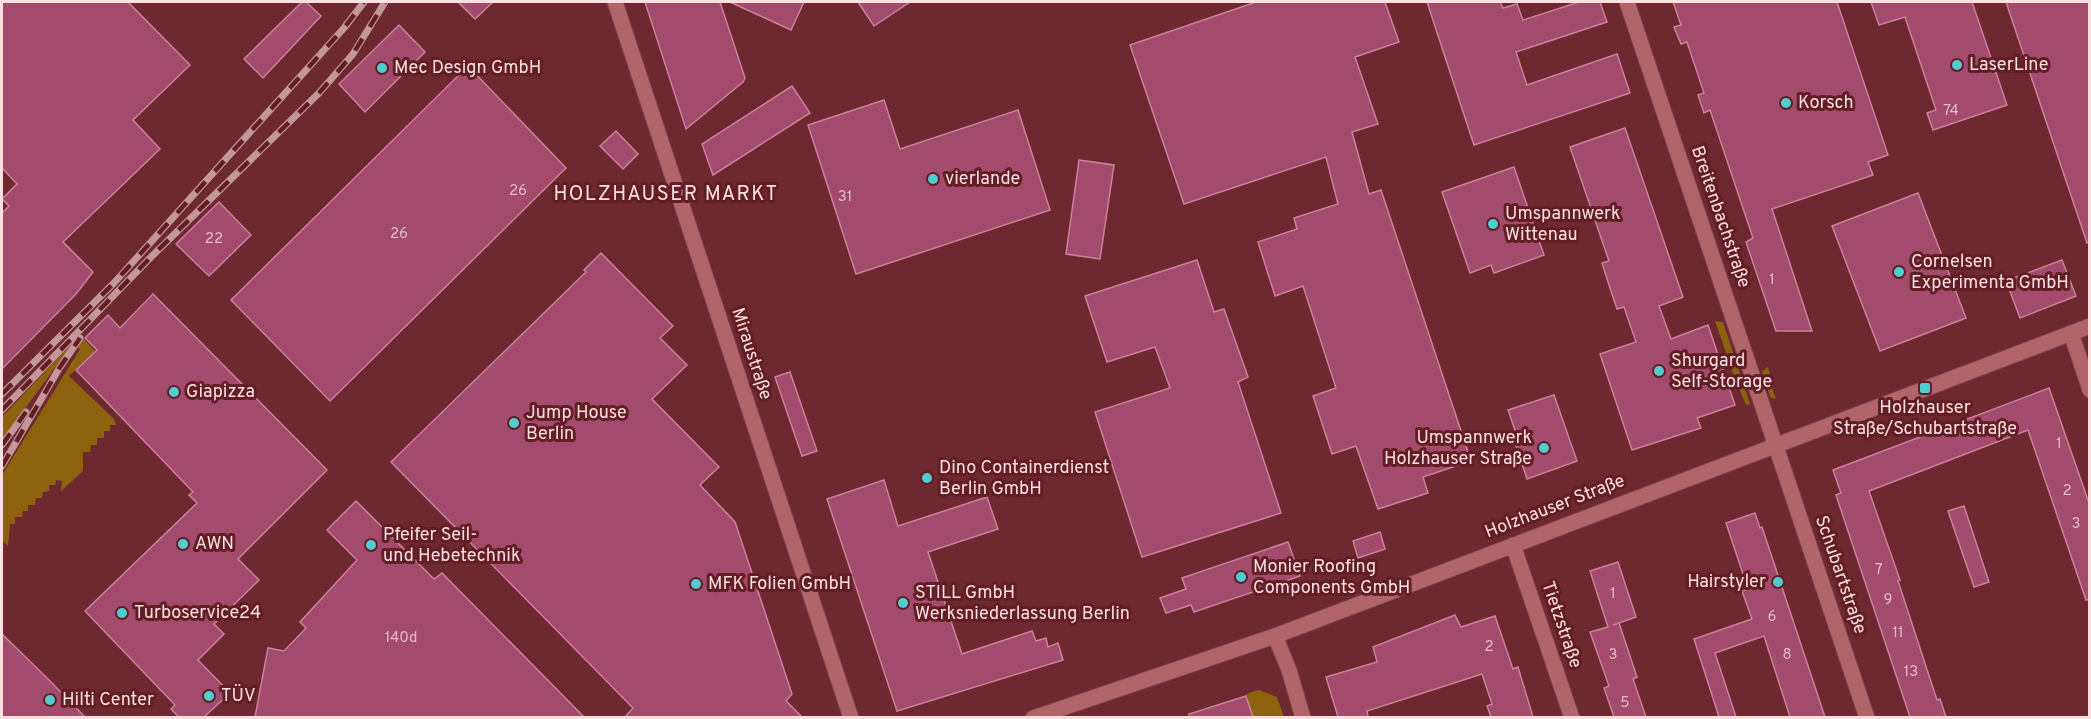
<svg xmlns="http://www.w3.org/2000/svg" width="2091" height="719" font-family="Overpass,sans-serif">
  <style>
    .green { fill: #8d620e }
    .building { fill: #a24b6d; stroke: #cc809b; stroke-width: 1.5 }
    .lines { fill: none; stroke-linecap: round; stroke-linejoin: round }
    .minor-casing { stroke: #7c424c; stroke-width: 17 }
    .secondary-casing { stroke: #7c424c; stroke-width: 17 }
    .minor { stroke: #b26569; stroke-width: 15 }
    .secondary { stroke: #b26569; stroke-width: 15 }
    .rail-casing { stroke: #c2969a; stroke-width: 7 }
    .rail { stroke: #621d25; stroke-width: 4.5; stroke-dasharray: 14; stroke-linecap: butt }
    .poi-dot { fill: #52cdcf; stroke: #621d25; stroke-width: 2 }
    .labels { text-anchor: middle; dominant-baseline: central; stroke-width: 6; stroke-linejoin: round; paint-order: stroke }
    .number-label { font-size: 15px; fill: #e5bbc4 }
    .poi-label { font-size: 18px; fill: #fbe0e1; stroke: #621d25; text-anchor: start }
    .street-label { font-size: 18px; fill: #fbe0e1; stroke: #621d25 }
    .neighbourhood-label { font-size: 20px; letter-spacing: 1.5px; fill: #fbe0e1; stroke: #621d25 }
  </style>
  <rect width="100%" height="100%" fill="#6e282f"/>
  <g class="green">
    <polygon points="1715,321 1723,322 1750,404 1746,405 1734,376"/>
    <polygon points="83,338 95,351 69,376 114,419 116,425 110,425 110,431 104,431 104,438 97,438 97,445 91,445 90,452 83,452 83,471 61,491 62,481 56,480 55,485 49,485 49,491 43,492 42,498 36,498 35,505 28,505 28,511 23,511 22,517 15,517 15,524 10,524 8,546 2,540 2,475 80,349 77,346"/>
    <polygon points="76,339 2,440 2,417"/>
    <path d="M1768,367C1771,378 1772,390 1776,399L1770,397L1762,371Z"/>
    <polygon points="1259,690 1277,697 1284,717 1253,717 1246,694"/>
  </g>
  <g class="building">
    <polygon points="2,2 128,2 190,65 133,120 160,149 63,242 93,272 76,294 2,369 2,213 9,206 2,199 17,184 2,168"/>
    <polygon points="302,2 306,2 321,16 263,78 244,59"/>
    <polygon points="458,2 493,2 475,19"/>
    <polygon points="645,2 720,2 745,78 743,82 686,129"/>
    <polygon points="730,2 804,2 791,30"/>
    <polygon points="858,2 910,2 874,26"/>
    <polygon points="1256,2 1385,2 1399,42 1355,57 1378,124 1352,132 1369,194 1381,190 1471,461 1423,477 1428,493 1378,509 1356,446 1332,454 1313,396 1336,388 1303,286 1275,296 1258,242 1297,229 1294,218 1338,204 1326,157 1184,204 1130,45"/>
    <polygon points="1427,2 1500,2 1503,8 1517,4 1523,20 1579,2 1600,2 1607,22 1516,52 1527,85 1617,54 1630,93 1474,145"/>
    <polygon points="1673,2 1837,2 1888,155 1868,162 1873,175 1772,209 1812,331 1776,331 1746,242 1753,238 1710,110 1704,113 1698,95 1704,93 1687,42 1681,44 1674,27 1681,25"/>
    <polygon points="1871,2 1972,2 2007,105 1933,130 1927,113 1936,110 1905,17 1879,25"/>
    <polygon points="2006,2 2090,2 2090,242 2087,243"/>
    <polygon points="399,25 425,52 365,112 339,84"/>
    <polygon points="468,66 566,168 330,401 231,300"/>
    <polygon points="792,86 810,113 713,175 702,144"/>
    <polygon points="884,100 900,149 1018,110 1050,210 856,274 808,125"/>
    <polygon points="1625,128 1683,297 1659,306 1671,339 1708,325 1735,405 1697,418 1701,428 1632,450 1600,354 1636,342 1624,307 1617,309 1609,285 1602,263 1609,261 1570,147"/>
    <polygon points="616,131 638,154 623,169 600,146"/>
    <polygon points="1079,160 1114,165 1100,259 1066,254"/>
    <polygon points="1514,167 1544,255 1494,273 1491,265 1470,273 1442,192"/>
    <polygon points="1918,193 1966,318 1880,351 1832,226"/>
    <polygon points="219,202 251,235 209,276 176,244"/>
    <polygon points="601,253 673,326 660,338 687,365 652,399 719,467 700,485 735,522 792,694 786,701 802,717 625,717 633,708 391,462 586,272 584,270"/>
    <polygon points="1197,260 1214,312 1224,309 1248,377 1238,382 1281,513 1142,557 1095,412 1170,388 1155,347 1107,362 1085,296"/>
    <polygon points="2062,260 2076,296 2020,318 2006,281"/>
    <polygon points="153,294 327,470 238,559 259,580 214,624 224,634 198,660 230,693 204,717 179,717 171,709 175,705 85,611 197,503 189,495 193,492 76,370 97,350 85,338 108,315 120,328"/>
    <polygon points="790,372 817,451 802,456 775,377"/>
    <polygon points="2049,388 2090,506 2090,599 2086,600 2028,430 1869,491 1900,580 1898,581 1937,700 1940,699 1946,717 1910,717 1836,495 1841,493 1833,470"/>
    <polygon points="1554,395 1577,461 1527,479 1512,434 1516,433 1508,410"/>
    <polygon points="884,480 898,526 987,497 998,529 928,552 962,654 1032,631 1036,641 1046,638 1048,647 1058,643 1063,660 897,711 827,499"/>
    <polygon points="356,501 434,579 442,573 584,717 255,717 268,648 284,651 306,628 300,622 357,560 327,530"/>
    <polygon points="1964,506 1989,582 1974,587 1948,511"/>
    <polygon points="1755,513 1760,528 1762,527 1825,717 1790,717 1764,636 1715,653 1736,717 1719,717 1694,639 1752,619 1742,591 1748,589 1726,523"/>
    <polygon points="1380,532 1385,549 1358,558 1353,541"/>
    <polygon points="1288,542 1300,576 1194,612 1191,605 1166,613 1160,598 1186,589 1182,578"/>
    <polygon points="1618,562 1636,617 1613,625 1619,623 1637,677 1633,679 1646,717 1614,717 1604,688 1609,686 1590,632 1608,627 1590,571"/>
    <polygon points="1455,615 1461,627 1495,616 1513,669 1518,667 1533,717 1491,717 1487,706 1492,704 1482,674 1367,711 1368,717 1338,717 1326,677 1377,662 1373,647"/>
    <polygon points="2,634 51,682 85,717 2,717"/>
    <polygon points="1246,696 1253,717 1189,717 1189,714"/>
  </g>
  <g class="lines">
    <defs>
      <g id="minor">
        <polyline points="615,2 851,718"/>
        <polyline points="1627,2 1867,718"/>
        <polyline points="2071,333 2090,390"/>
        <polyline points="1513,545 1572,718"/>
        <polyline points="1275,636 1289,670 1303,718"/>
      </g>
      <polyline id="secondary" points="1033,718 1275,636 2090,326"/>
    </defs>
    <use href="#minor" class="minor-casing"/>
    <use href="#secondary" class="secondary-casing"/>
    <use href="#minor" class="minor"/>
    <use href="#secondary" class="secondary"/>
    <defs>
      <g id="rail">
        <polyline points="2,394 114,283 344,28 364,2"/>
        <polyline points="2,410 151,257 319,93 353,54 385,2"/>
        <polyline points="2,445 26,412"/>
        <polyline points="2,466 60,367 80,338"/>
      </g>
    </defs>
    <use href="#rail" class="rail-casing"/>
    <use href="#rail" class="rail"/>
  </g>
  <g class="poi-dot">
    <circle cx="1957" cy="65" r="6"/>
    <circle cx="382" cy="68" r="6"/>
    <circle cx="1786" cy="103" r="6"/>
    <circle cx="933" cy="179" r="6"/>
    <circle cx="1493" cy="224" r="6"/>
    <circle cx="1899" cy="272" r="6"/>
    <circle cx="1659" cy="371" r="6"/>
    <rect x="1919" y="382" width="12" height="12" rx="3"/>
    <circle cx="174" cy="392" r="6"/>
    <circle cx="514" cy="423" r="6"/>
    <circle cx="1544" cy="448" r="6"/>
    <circle cx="927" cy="478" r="6"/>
    <circle cx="183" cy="544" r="6"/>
    <circle cx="371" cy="545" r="6"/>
    <circle cx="1241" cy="577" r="6"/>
    <circle cx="1778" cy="582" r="6"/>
    <circle cx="696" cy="584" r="6"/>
    <circle cx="903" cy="603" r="6"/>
    <circle cx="122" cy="613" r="6"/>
    <circle cx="209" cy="696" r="6"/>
    <circle cx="50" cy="700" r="6"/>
  </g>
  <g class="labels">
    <g class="number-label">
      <text x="1951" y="111">74</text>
      <text x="518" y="191">26</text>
      <text x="845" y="197">31</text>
      <text x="399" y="234">26</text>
      <text x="214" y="239">22</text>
      <text x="1772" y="280">1</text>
      <text x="2059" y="444">1</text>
      <text x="2067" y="491">2</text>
      <text x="2076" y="524">3</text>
      <text x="1879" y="570">7</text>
      <text x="1613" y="594">1</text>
      <text x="1888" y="600">9</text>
      <text x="1772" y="617">6</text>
      <text x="1898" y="633">11</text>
      <text x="401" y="638">140d</text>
      <text x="1489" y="647">2</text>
      <text x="1613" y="655">3</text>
      <text x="1787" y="655">8</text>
      <text x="1911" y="672">13</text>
      <text x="1625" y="703">5</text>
    </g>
    <g class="poi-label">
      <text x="1969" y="65">LaserLine</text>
      <text x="394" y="68">Mec Design GmbH</text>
      <text x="1798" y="103">Korsch</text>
      <text x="945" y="179">vierlande</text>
      <text x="1505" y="214">Umspannwerk<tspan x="1505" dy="21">Wittenau</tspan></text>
      <text x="1911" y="262">Cornelsen<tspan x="1911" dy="21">Experimenta GmbH</tspan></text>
      <text x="1671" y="361">Shurgard<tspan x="1671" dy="21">Self-Storage</tspan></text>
      <text x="186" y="392">Giapizza</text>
      <text x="1925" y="408" text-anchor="middle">Holzhauser<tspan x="1925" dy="21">Straße/Schubartstraße</tspan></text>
      <text x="526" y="413">Jump House<tspan x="526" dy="21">Berlin</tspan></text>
      <text x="1532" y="438" text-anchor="end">Umspannwerk<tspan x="1532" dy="21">Holzhauser Straße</tspan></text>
      <text x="939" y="468">Dino Containerdienst<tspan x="939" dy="21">Berlin GmbH</tspan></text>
      <text x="383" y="535">Pfeifer Seil-<tspan x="383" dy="21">und Hebetechnik</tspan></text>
      <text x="195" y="544">AWN</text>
      <text x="1253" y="567">Monier Roofing<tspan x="1253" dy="21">Components GmbH</tspan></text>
      <text x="1766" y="582" text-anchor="end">Hairstyler</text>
      <text x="708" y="584">MFK Folien GmbH</text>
      <text x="915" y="593">STILL GmbH<tspan x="915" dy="21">Werksniederlassung Berlin</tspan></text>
      <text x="134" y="613">Turboservice24</text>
      <text x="221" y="696">TÜV</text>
      <text x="62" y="700">Hilti Center</text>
    </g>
    <g class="street-label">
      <text transform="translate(1720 217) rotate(71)">Breitenbachstraße</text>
      <text transform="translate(751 354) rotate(72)">Miraustraße</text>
      <text transform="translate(1555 507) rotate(-21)">Holzhauser Straße</text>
      <text transform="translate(1840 575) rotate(71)">Schubartstraße</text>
      <text transform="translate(1561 625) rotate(71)">Tietzstraße</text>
    </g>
    <g class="neighbourhood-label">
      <text x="666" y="195">HOLZHAUSER MARKT</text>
    </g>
  </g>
  <rect width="2091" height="719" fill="none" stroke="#fbe0e1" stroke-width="6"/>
</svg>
